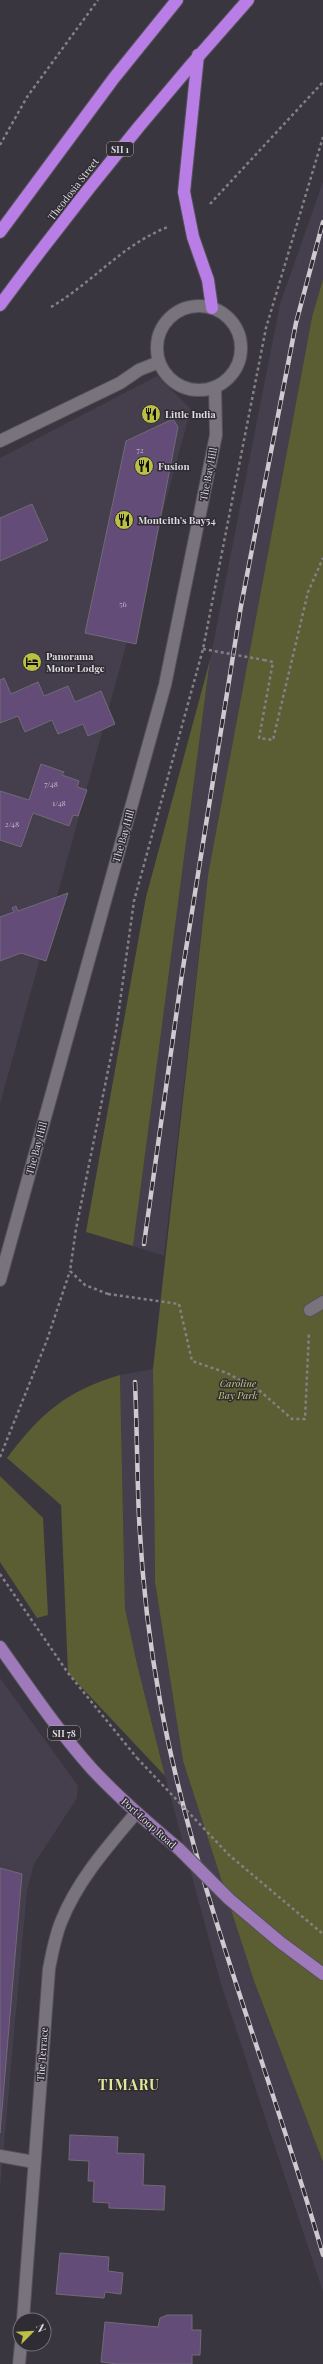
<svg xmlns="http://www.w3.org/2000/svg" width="323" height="2364" font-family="'Playfair Display',serif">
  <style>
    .built { fill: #453e4c }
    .green { fill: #5b5d32 }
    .building { fill: #644c79; stroke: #706b75 }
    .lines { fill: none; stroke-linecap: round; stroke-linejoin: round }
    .minor-casing { stroke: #56525a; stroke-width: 14 }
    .major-casing { stroke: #56525a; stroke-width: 14 }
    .highway-casing { stroke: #56525a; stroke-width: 14 }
    .path { stroke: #848088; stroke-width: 2.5; stroke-dasharray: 3 3; stroke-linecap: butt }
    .minor { stroke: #78737d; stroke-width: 12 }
    .major { stroke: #9e7abb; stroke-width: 12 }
    .highway { stroke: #b87ee5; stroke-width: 12 }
    .rail-casing { stroke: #cdcad0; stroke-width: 4.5 }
    .rail { stroke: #302c34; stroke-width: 3; stroke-dasharray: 9; stroke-linecap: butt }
    .major-bridge-casing { stroke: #56525a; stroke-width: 14; stroke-linecap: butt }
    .path-bridge { stroke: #848088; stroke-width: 2.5; stroke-dasharray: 3 3; stroke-linecap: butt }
    .major-bridge { stroke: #9e7abb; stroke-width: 12 }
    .labels { text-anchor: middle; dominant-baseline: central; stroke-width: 3; stroke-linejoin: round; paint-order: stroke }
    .number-label { font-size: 8px; fill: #c0b7c7 }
    .shield { fill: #302c34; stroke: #aaa6ad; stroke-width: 1 }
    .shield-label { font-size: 9px; font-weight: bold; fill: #dedbe1 }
    .street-label { font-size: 10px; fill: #dedbe1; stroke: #302c34 }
    .poi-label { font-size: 10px; font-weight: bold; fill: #dedbe1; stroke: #302c34; text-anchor: start }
    .park-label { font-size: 10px; font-style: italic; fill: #c6cb78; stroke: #302c34 }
    .district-label { font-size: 14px; font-weight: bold; letter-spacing: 1px; fill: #e2e899; stroke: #302c34 }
  </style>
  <rect width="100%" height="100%" fill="#3a363f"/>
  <g class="built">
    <polygon points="323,182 323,279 312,317 208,875 164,1256 133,1246 210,660 280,304"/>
    <polygon points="157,376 191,409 0,1104 0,458"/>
    <polygon points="153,1369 155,1582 183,1761 254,1981 323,2162 323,2292 221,1984 165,1776 137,1664 125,1608 120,1375"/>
    <polygon points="0,1678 78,1786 77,1798 34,1864 27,1890 0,2188"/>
  </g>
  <g class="green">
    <polygon points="323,279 323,2162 254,1981 183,1761 155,1582 153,1369 208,875 312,317"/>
    <polygon points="210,660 133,1246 86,1232 146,897"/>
    <path d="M120,1375L125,1608L137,1664L165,1776L68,1673L61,1505L7,1458C41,1413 66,1391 120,1375Z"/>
    <polygon points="0,1476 43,1518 48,1615 37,1618 0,1562"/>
  </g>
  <g class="building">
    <polygon points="173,419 178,427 136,644 85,633 126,441"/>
    <polygon points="32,504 48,540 0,561 0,518"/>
    <polygon points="4,678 11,694 38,682 44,696 68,686 75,702 101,691 115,724 88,736 83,724 58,734 52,720 25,732 18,716 0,723 0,680"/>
    <polygon points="41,764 64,772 62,775 79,781 77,787 87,790 78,816 73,815 69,826 33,813 21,847 0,840 0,791 29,800"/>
    <polygon points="68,893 46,961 21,953 0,961 0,917 14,912 12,908 16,906 18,911"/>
    <polygon points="0,1868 22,1874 0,2133"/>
    <polygon points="70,2135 118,2137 117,2153 144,2154 143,2185 165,2186 164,2210 109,2208 109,2203 93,2202 94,2181 88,2181 89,2161 69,2160"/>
    <polygon points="60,2253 109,2257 108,2271 123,2273 121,2294 105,2292 104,2298 56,2294"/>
    <polygon points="167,2315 192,2315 192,2330 201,2330 200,2355 192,2355 192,2364 117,2364 101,2362 105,2322 158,2327 160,2318"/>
  </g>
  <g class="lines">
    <defs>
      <g id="minor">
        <circle cx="199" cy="348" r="42"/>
        <polyline points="0,441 120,383 139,370 159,362"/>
        <polyline points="0,1280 165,685 216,435 215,387"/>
        <polyline points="310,1310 323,1302"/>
        <polyline points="0,2156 34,2162"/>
        <path d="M23,2320L49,1969C52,1953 55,1937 61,1922C77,1881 108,1846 136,1813"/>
        <polyline points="19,2364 21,2344"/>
      </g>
      <path id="major" d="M0,1647C29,1688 58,1731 92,1769C119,1798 149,1824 179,1849"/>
      <g id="highway">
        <polyline points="198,55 184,192 193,237 208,280 212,308"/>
        <polyline points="0,232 114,78 177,0"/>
        <path d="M0,305C78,199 160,98 248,0"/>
      </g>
    </defs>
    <use href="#minor" class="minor-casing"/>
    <use href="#major" class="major-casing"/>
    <use href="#highway" class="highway-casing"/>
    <g class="path">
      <polyline points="0,145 27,97 98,0"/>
      <polyline points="210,204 323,82"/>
      <path d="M51,307C92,283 123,244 168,227"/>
      <polyline points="264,660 273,662 259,738 273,740 308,592 323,558"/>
      <polyline points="108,1294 85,1285 70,1271 76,1229 116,1031 134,901 203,649 266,328 323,137"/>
      <polyline points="179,1304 192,1361 227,1373 260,1391 292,1419 305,1419 309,1332"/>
      <polyline points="0,1457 47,1340 70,1271"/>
      <polyline points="0,1574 68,1673 137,1758"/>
    </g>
    <use href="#minor" class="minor"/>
    <use href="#major" class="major"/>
    <use href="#highway" class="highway"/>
    <defs>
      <g id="rail">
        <polyline points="144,1244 182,974 241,606 296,323 323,222"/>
        <path d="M135,1382C137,1427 137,1472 139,1517C142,1579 149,1641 160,1701C195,1891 270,2070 323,2255"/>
      </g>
    </defs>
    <use href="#rail" class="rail-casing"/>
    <use href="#rail" class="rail"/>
    <defs>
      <polyline id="major-bridge" points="179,1849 229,1899 280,1942 323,1974"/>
    </defs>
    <use href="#major-bridge" class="major-bridge-casing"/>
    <g class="path-bridge">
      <polyline points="203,649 264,660"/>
      <polyline points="108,1294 179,1304"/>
      <polyline points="137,1758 229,1855 323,1934"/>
    </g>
    <use href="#major-bridge" class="major-bridge"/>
  </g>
  <defs>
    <symbol id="restaurant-disc" viewBox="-11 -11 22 22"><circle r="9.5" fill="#bbc045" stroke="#302c34"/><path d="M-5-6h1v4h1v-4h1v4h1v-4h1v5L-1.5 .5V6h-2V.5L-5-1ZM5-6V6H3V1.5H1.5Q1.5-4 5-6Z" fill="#111"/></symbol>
    <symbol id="hotel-disc" viewBox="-11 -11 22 22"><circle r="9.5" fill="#bbc045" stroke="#302c34"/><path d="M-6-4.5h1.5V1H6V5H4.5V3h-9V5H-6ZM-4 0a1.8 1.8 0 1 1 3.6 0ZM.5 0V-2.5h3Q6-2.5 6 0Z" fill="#111"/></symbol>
  </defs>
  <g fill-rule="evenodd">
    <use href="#restaurant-disc" x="140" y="403" width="22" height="22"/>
    <use href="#restaurant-disc" x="133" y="455" width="22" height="22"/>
    <use href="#restaurant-disc" x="113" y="509" width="22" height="22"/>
    <use href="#hotel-disc" x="21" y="651" width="22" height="22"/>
  </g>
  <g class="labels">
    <g class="number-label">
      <text x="140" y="449">72</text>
      <text x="123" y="603">56</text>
      <text x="51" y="783">7/48</text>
      <text x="59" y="802">1/48</text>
      <text x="12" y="823">2/48</text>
    </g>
    <g class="shield">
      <rect x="107" y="142" width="26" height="14" rx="3"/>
      <rect x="48" y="1726" width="32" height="14" rx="3"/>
    </g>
    <g class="shield-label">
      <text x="120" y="149">SH 1</text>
      <text x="64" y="1733">SH 78</text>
    </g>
    <g class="street-label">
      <text transform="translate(73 189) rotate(-52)">Theodosia Street</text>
      <text transform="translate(208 474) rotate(-79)">The Bay Hill</text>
      <text transform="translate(123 836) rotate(-74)">The Bay Hill</text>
      <text transform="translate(36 1148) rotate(-75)">The Bay Hill</text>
      <text transform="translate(149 1823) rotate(42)">Port Loop Road</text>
      <text transform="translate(42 2054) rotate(-86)">The Terrace</text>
    </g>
    <g class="poi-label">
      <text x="165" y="414">Little India</text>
      <text x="158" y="466">Fusion</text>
      <text x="138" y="520">Monteith's Bay54</text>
      <text x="46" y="656">Panorama<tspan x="46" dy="12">Motor Lodge</tspan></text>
    </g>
    <g class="park-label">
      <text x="238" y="1383">Caroline<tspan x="238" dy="12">Bay Park</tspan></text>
    </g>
    <g class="district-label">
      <text x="129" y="2084">TIMARU</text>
    </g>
  </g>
  <g transform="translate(32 2332) rotate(66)"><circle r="19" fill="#302c34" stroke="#767279"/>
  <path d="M0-3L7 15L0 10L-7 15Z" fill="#bbc045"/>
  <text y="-6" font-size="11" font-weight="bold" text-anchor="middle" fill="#dedbe1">N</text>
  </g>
</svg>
